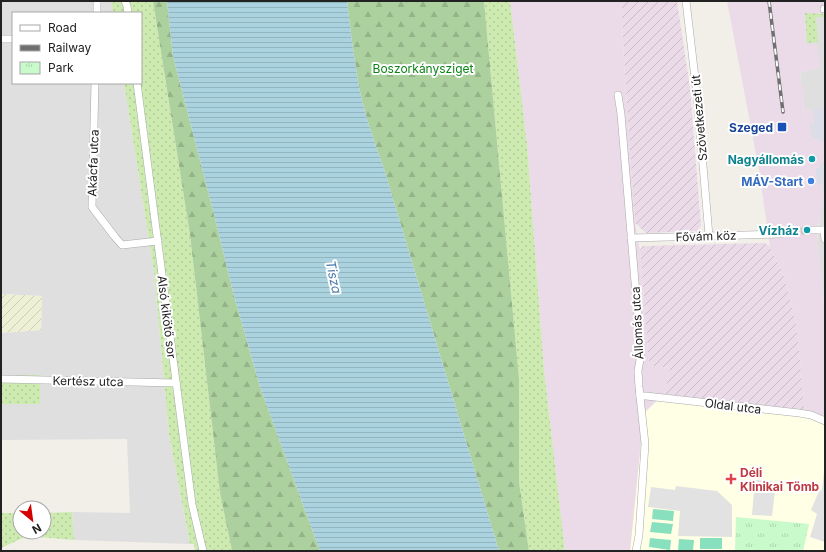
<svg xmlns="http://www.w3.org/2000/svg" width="826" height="552" font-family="Inter,sans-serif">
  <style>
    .residential { fill: #e0dfdf }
    .industrial { fill: url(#industrial-furrows) }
    .education { fill: #ffffe5 }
    .railway { fill: #ebdbe8 }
    .farmland { fill: url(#farmland-furrows) }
    .grass { fill: url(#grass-dots) }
    .forest { fill: url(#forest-firs) }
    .park { fill: url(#park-tufts) }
    .pitch { fill: #88e0be }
    .parking { fill: #e2e2e2 }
    .plaza { fill: #dddde8 }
    .water { fill: url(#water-rules) }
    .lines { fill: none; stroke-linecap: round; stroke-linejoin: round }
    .street-tunnel { stroke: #c8c6c1; stroke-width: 7; stroke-dasharray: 7 3.5; stroke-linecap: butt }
    .street-casing { stroke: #a9a9a9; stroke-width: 8 }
    .street { stroke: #fff; stroke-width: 7 }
    .rail-casing { stroke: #707070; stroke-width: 3.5 }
    .rail { stroke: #fff; stroke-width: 2; stroke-dasharray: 6; stroke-linecap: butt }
    .transit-dot { fill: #1a4fb4; stroke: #fff; stroke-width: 1.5 }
    .culture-dot { fill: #0f9aa8; stroke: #fff; stroke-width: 1.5 }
    .shop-dot { fill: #3f7fe0; stroke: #fff; stroke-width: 1.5 }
    .health-dot { fill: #e0444e; stroke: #fff; stroke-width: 1.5 }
    .labels { text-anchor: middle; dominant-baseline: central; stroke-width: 4; stroke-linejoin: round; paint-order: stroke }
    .park-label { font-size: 12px; fill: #0c8416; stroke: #fff }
    .street-label { font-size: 12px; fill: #222; stroke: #fff }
    .transit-label { font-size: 12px; font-weight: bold; fill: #164399; stroke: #fff; text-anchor: end }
    .culture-label { font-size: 12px; font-weight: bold; fill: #0d838f; stroke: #fff; text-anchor: end }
    .shop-label { font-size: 12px; font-weight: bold; fill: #366cbe; stroke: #fff; text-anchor: end }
    .health-label { font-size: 12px; font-weight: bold; fill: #be3a42; stroke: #fff; text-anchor: start }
    .water-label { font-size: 13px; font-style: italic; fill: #4a7aab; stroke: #fff }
  </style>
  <defs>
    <pattern id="industrial-furrows" width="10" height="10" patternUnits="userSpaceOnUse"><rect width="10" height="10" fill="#ebdbe8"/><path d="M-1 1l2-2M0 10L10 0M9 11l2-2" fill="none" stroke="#c9bcc7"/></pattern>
    <pattern id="farmland-furrows" width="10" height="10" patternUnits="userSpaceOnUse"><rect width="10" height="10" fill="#eef0d5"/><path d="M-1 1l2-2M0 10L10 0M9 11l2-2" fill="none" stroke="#ccceb7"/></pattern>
    <pattern id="grass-dots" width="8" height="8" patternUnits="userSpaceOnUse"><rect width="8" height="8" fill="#cdebb0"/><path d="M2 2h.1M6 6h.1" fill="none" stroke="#b0c997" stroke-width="1.8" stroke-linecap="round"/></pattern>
    <pattern id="forest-firs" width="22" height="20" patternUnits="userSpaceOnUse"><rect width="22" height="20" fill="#add19e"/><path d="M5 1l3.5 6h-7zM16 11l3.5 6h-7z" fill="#95b388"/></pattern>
    <pattern id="park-tufts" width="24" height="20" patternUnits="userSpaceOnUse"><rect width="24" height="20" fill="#c8facc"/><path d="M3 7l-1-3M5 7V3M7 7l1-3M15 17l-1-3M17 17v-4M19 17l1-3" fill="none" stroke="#acd6af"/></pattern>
    <pattern id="water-rules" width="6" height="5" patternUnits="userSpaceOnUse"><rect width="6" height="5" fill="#aad3df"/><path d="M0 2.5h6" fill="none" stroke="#92b5bf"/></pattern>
  </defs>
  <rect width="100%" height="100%" fill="#f2efe9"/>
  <g class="residential">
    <polygon points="1,1 111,1 113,13 13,13 13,83 124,83 154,271 169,434 190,544 74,540 72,512 130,513 127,439 1,440 1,404 40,404 40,376 1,376 1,333 41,330 42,296 1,294"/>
    <polygon points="824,1 825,1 825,153 823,141 814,122 812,109 804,110 802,92 803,91 803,86 801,86 800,73 820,67 806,44 805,13 824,5"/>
    <polygon points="825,163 825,311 817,243"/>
  </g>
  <g class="industrial">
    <polygon points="621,1 677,1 690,88 701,226 697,231 646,233 635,223 625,77"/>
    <polygon points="765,243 770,247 783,273 796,321 805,412 664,394 670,368 649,366 640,250 643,246"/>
  </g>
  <polygon class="education" points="664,394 805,412 825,417 825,551 630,551 644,412"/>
  <g class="railway">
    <polygon points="510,1 621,1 625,77 635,223 640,250 649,366 670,368 664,394 644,413 630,551 565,551 544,370 527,144"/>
    <polygon points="727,1 824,1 824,13 805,13 806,44 817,45 820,67 800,73 801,85 803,86 804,91 802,92 804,110 812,109 814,122 810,123 812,139 817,138 823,141 825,153 825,163 820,163 820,167 815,168 817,185 822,184 824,198 818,225 817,243 825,311 825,417 805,412 796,321 783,273 770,247 759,170"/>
  </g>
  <polygon class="farmland" points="1,294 42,296 41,330 1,333"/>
  <g class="grass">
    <polygon points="111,1 153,1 190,235 220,493 232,551 195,551 194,544 190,544 169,434 154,271 124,83 141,83 141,13 113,13"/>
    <polygon points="484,1 510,1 527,144 544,370 565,551 529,551 519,482 519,379"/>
    <polygon points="805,13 825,14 825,17 816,17 818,42 807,43"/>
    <polygon points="40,375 40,404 1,404 1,376"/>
    <polygon points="72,512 74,540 27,536 1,548 1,513 20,513 20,532 44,532 44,513"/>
  </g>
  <g class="forest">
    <polygon points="153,1 167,1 173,56 214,214 233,292 260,387 320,551 232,551 220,493 190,235"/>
    <path d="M347,1H484L519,379V482L529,551H499L384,169C376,147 368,124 362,101C355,68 351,35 347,1Z"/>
  </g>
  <polygon class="park" points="736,517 809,524 803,551 735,551"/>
  <g class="pitch">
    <polygon points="653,509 674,511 673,521 652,519"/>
    <polygon points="652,522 673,524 671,534 650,532"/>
    <polygon points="650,538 671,540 670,550 649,547"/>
    <rect x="700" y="538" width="22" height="11"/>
    <polygon points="679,539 694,540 693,551 678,551"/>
  </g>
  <g class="parking">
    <polygon points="825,462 825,542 810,537 817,514 811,510 819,491 822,490"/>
    <polygon points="755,480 776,482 772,516 752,515"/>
    <polygon points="676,486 717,491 732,505 732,537 678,536 680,511 648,507 651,487 675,490"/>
  </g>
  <g class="plaza">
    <polygon points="825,107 825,153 823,141 818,141 817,138 812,139 809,123 814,122 812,109"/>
    <polygon points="820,163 825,163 825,198 824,198 822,184 817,185 815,168 820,167"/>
  </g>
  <path class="water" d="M167,1H347C351,35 355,68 362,101C368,124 376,147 384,169L499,551H320L260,387L233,292L214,214L173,56Z"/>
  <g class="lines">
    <polyline class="street-tunnel" points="780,234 810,230"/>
    <defs>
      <g id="street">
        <polyline points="125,1 127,6 128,13"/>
        <polyline points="686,1 697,95 709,236"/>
        <polyline points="824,9 825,9"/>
        <polyline points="97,13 97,1"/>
        <polyline points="1,39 13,39"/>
        <polyline points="95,83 92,207 115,237 122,245 158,241"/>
        <polyline points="137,83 192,504 203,551"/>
        <polyline points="618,95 621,114 641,354 638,371 639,387 645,444 639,535 636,551"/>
        <polyline points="810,230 825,230"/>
        <polyline points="824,230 825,239"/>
        <polyline points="631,238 780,234"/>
        <polyline points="1,379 176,383"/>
        <polyline points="640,396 646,396 799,413 811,415 825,421"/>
      </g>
    </defs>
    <use href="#street" class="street-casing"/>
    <use href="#street" class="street"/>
    <defs>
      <polyline id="rail" points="769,1 783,112"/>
    </defs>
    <use href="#rail" class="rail-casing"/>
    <use href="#rail" class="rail"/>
  </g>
  <rect class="transit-dot" x="777" y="122" width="10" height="10" rx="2"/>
  <g class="culture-dot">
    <circle cx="812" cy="159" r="4"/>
    <circle cx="807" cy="230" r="4"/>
  </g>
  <circle class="shop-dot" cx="811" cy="181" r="4"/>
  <path class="health-dot" d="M729 473h4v4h4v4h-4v4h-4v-4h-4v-4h4z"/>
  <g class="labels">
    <g class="park-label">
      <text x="423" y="68">Boszorkánysziget</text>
    </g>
    <g class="street-label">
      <text transform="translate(699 118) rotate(-95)">Szövetkezeti út</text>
      <text transform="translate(93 163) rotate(-88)">Akácfa utca</text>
      <text transform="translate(706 236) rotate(-2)">Fővám köz</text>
      <text transform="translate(167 317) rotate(83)">Alsó kikötő sor</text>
      <text transform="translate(637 323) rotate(-93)">Állomás utca</text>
      <text transform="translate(88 381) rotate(1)">Kertész utca</text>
      <text transform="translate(733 406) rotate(7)">Oldal utca</text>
    </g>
    <g class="transit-label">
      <text x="773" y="127">Szeged</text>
    </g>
    <g class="culture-label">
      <text x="804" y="159">Nagyállomás</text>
      <text x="799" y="230">Vízház</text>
    </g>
    <g class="shop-label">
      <text x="803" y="181">MÁV-Start</text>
    </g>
    <g class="health-label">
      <text x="740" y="472">Déli<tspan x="740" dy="14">Klinikai Tömb</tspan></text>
    </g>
    <g class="water-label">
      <text transform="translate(334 277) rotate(78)">Tisza</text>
    </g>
  </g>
  <rect width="826" height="552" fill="none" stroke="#222222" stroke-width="4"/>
  <rect x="12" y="12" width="130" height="72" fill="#ffffff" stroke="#a7a7a7"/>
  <rect x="20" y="25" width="20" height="6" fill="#ffffff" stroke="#a7a7a7"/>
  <text x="48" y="32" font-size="12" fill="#222222">Road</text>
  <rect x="20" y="45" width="20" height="6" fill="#707070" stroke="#a7a7a7"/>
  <text x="48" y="52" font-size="12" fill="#222222">Railway</text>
  <rect x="20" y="62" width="20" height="12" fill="url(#park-tufts)" stroke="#a7a7a7"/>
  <text x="48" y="72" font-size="12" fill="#222222">Park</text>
  <g transform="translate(32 520) rotate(151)"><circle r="19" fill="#ffffff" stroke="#a7a7a7"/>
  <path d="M0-3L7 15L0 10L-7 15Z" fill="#d40000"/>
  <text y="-6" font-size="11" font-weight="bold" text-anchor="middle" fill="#222222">N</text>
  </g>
</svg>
